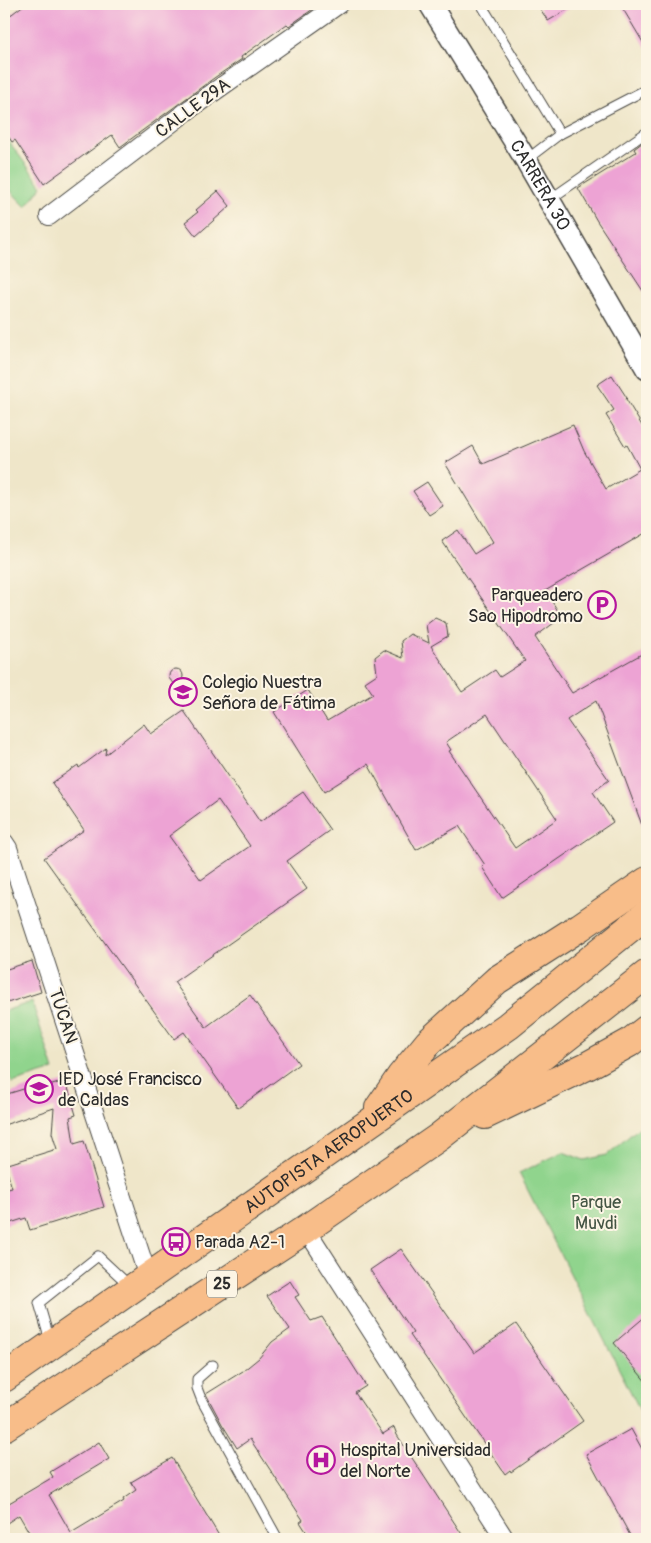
<svg xmlns="http://www.w3.org/2000/svg" width="651" height="1543" font-family="Pangolin,sans-serif">
  <style>
    .green { fill: #90d48d; stroke: #5e805c }
    .building { fill: #eda3d4; fill-rule: evenodd }
    .lines { fill: none; stroke-linecap: round; stroke-linejoin: round }
    .service-casing { stroke: #484743; stroke-width: 11 }
    .minor-casing { stroke: #484743; stroke-width: 20 }
    .tertiary-casing { stroke: #484743; stroke-width: 24 }
    .trunk-casing { stroke: #484743; stroke-width: 30 }
    .service { stroke: #fff; stroke-width: 9 }
    .minor { stroke: #fff; stroke-width: 18 }
    .tertiary { stroke: #fff; stroke-width: 21 }
    .trunk { stroke: #f8bd89; stroke-width: 28 }
    .labels { text-anchor: middle; dominant-baseline: central; stroke-width: 4; stroke-linejoin: round; paint-order: stroke }
    .shield { fill: #fcf5e5; stroke: #6a6863; stroke-width: 1 }
    .shield-label { font-size: 16px; font-weight: bold; fill: #2b2b2b }
    .street-label { font-size: 18px; fill: #2b2b2b; stroke: #fcf5e5 }
    .poi-label { font-size: 18px; fill: #2b2b2b; stroke: #fcf5e5; text-anchor: start }
    .park-label { font-size: 18px; fill: #454; stroke: #fcf5e5 }
  </style>
  <rect width="100%" height="100%" fill="#fcf5e5"/>
  <filter id="ink" filterUnits="userSpaceOnUse"><feTurbulence type="fractalNoise" baseFrequency=".02" numOctaves="2"/><feDisplacementMap in="SourceGraphic" scale="10" xChannelSelector="R" yChannelSelector="G"/><feConvolveMatrix kernelMatrix="1 2 1 2 8 2 1 2 1" color-interpolation-filters="sRGB"/></filter>
  <filter id="wash" filterUnits="userSpaceOnUse"><feTurbulence type="fractalNoise" baseFrequency=".0096" numOctaves="4" result="noise"/><feDisplacementMap in="SourceGraphic" scale="20" xChannelSelector="R" yChannelSelector="G"/><feGaussianBlur stdDeviation="1.12" result="paint"/><feColorMatrix in="noise" values="0 0 0 0 0 0 0 0 0 0 0 0 0 0 0 0 0 1.4 0 .05"/><feComposite in="paint" operator="in"/></filter>
  <g filter="url(#wash)">
    <rect width="100%" height="100%" fill="#efe6c9"/>
    <g class="green">
      <polygon points="4,135 42,186 26,207 4,184"/>
      <polygon points="32,1002 54,1070 12,1083 4,1058 4,1011"/>
      <polygon points="647,1121 647,1424 519,1173 563,1152 584,1160 607,1155"/>
    </g>
    <g id="blocks">
      <g class="building">
        <polygon points="25,4 320,4 289,26 287,24 241,57 242,59 214,78 120,147 112,135 44,184 15,140 12,142 4,130 4,20"/>
        <polygon points="537,4 577,4 548,21"/>
        <polygon points="620,4 647,4 647,49"/>
        <polygon points="647,139 647,297 597,221 578,188 636,152 634,149"/>
        <polygon points="218,191 230,206 196,236 185,222 198,212 196,210"/>
        <path d="M612,375L627,398L626,399L647,434V532L545,591L562,617L535,637L572,693L647,651V835L646,836L596,701L567,720L609,780L593,792L613,822L502,898L482,867L485,865L459,826L416,850L368,764L324,792L274,712L308,690L327,721L373,694L365,682L377,674L375,657L384,650L403,658L401,641L410,634L429,643L426,625L435,618L446,623L448,636L431,646L462,692L495,670L500,677L525,661L442,541L458,530L474,554L493,542L445,463L473,446L483,464L573,425L584,451L606,489L640,469L627,445L625,446L606,415L614,410L597,385ZM487,714L557,819L515,848L449,751L451,750L446,742Z"/>
        <polygon points="427,482 443,506 429,515 413,491"/>
        <circle cx="176" cy="676" r="7"/>
        <path d="M184,711L260,822L303,792L330,830L287,861L307,889L174,982L206,1027L250,995L299,1064L238,1108L184,1032L174,1039L44,858L84,830L52,783L78,765L79,768L106,748L105,755L144,724L151,734ZM218,800L250,846L201,880L169,836Z"/>
        <polygon points="32,961 41,992 4,1004 4,970"/>
        <polygon points="66,1081 76,1115 70,1117 74,1144 84,1141 104,1207 30,1230 26,1218 4,1225 4,1190 12,1188 5,1165 57,1149 52,1133 54,1108 4,1125 4,1095 43,1083 45,1087"/>
        <polygon points="401,1249 474,1353 516,1324 583,1421 511,1472 510,1470 505,1474 410,1335 413,1333 370,1270"/>
        <polygon points="290,1281 299,1295 295,1297 311,1321 322,1317 366,1386 355,1393 383,1434 394,1427 397,1435 465,1539 311,1539 300,1522 303,1520 250,1439 237,1448 222,1424 206,1394 243,1371 259,1358 272,1342 290,1329 267,1296"/>
        <polygon points="647,1315 647,1383 614,1343"/>
        <polygon points="631,1429 647,1458 647,1539 632,1539 586,1454"/>
        <polygon points="99,1442 109,1459 49,1495 71,1533 124,1501 123,1499 136,1490 131,1482 172,1458 221,1539 33,1539 19,1515 4,1525 4,1506 53,1477 50,1472"/>
      </g>
    </g>
  </g>
  <g filter="url(#ink)">
    <use href="#blocks" fill-opacity="0" stroke="#484743" stroke-width="1"/>
    <g class="lines">
      <defs>
        <g id="service">
          <polyline points="481,4 560,134"/>
          <polyline points="526,160 560,134 647,89"/>
          <polyline points="549,200 647,132"/>
          <polyline points="50,1341 39,1303 98,1256 130,1286"/>
          <polyline points="213,1365 197,1379 197,1388 202,1401 278,1539"/>
        </g>
        <g id="minor">
          <polyline points="49,216 191,108 339,4"/>
          <polyline points="4,842 8,848 148,1277"/>
          <polyline points="306,1229 505,1539"/>
        </g>
        <g id="tertiary">
          <path id="s1" d="M430,4L526,160L647,369"/>
        </g>
        <g id="trunk">
          <polyline points="379,1108 401,1076 429,1042 497,980 580,927 647,881"/>
          <polyline points="485,1115 587,1066 629,1043 647,1029"/>
          <path id="s2" d="M4,1378L508,1026L647,914"/>
          <polyline points="4,1427 306,1229 439,1137 647,974"/>
        </g>
      </defs>
      <use href="#service" class="service-casing"/>
      <use href="#minor" class="minor-casing"/>
      <use href="#tertiary" class="tertiary-casing"/>
      <use href="#trunk" class="trunk-casing"/>
      <use href="#service" class="service"/>
      <use href="#minor" class="minor"/>
      <use href="#tertiary" class="tertiary"/>
      <use href="#trunk" class="trunk"/>
    </g>
  </g>
  <defs>
    <symbol id="parking-ring" viewBox="-11 -11 22 22"><circle r="9.5" fill="#fcf5e5" stroke="#b5179e" stroke-width="1.5"/><path d="M-3.5-5.5H1a3.5 3.5 0 0 1 0 7H-1V5.5H-3.5ZM-1-3.4V-.6H.8a1.4 1.4 0 0 0 0-2.8Z" fill="#b5179e"/></symbol>
    <symbol id="school-ring" viewBox="-11 -11 22 22"><circle r="9.5" fill="#fcf5e5" stroke="#b5179e" stroke-width="1.5"/><path d="M0-5L7-2L0 1L-7-2ZM-4 1L0 2.5L4 1V4Q0 6-4 4Z" fill="#b5179e"/></symbol>
    <symbol id="bus-ring" viewBox="-11 -11 22 22"><circle r="9.5" fill="#fcf5e5" stroke="#b5179e" stroke-width="1.5"/><path d="M-5-6H5V4H4V6H2V4H-2V6H-4V4H-5ZM-3.5-4V0h7V-4ZM-3.5 1.2v1.5H-2V1.2ZM2 1.2v1.5H3.5V1.2Z" fill="#b5179e"/></symbol>
    <symbol id="hospital-ring" viewBox="-11 -11 22 22"><circle r="9.5" fill="#fcf5e5" stroke="#b5179e" stroke-width="1.5"/><path d="M-5-5h3v3.5h4V-5h3V5h-3V1.5h-4V5h-3Z" fill="#b5179e"/></symbol>
  </defs>
  <g fill-rule="evenodd">
    <use href="#parking-ring" x="586" y="589" width="32" height="32"/>
    <use href="#school-ring" x="167" y="676" width="32" height="32"/>
    <use href="#school-ring" x="23" y="1073" width="32" height="32"/>
    <use href="#bus-ring" x="160" y="1226" width="32" height="32"/>
    <use href="#hospital-ring" x="305" y="1444" width="32" height="32"/>
  </g>
  <g class="labels">
    <rect class="shield" x="207" y="1270.5" width="30" height="27" rx="4"/>
    <g class="shield-label">
      <text x="222" y="1284">25</text>
    </g>
    <g class="street-label">
      <text transform="translate(193 108) rotate(-36)">CALLE 29A</text>
      <text stroke="none"><textPath href="#s1" startOffset="212">CARRERA 30</textPath></text>
      <text transform="translate(63 1016) rotate(72)">TUCAN</text>
      <text stroke="none"><textPath href="#s2" startOffset="396">AUTOPISTA AEROPUERTO</textPath></text>
    </g>
    <g class="poi-label">
      <text x="583" y="595" text-anchor="end">Parqueadero<tspan x="583" dy="21">Sao Hipodromo</tspan></text>
      <text x="202" y="682">Colegio Nuestra<tspan x="202" dy="21">Señora de Fátima</tspan></text>
      <text x="58" y="1079">IED José Francisco<tspan x="58" dy="21">de Caldas</tspan></text>
      <text x="195" y="1242">Parada A2-1</text>
      <text x="340" y="1450">Hospital Universidad<tspan x="340" dy="21">del Norte</tspan></text>
    </g>
    <g class="park-label">
      <text x="596" y="1202">Parque<tspan x="596" dy="21">Muvdi</tspan></text>
    </g>
  </g>
  <rect width="651" height="1543" fill="none" stroke="#fcf5e5" stroke-width="20"/>
</svg>
